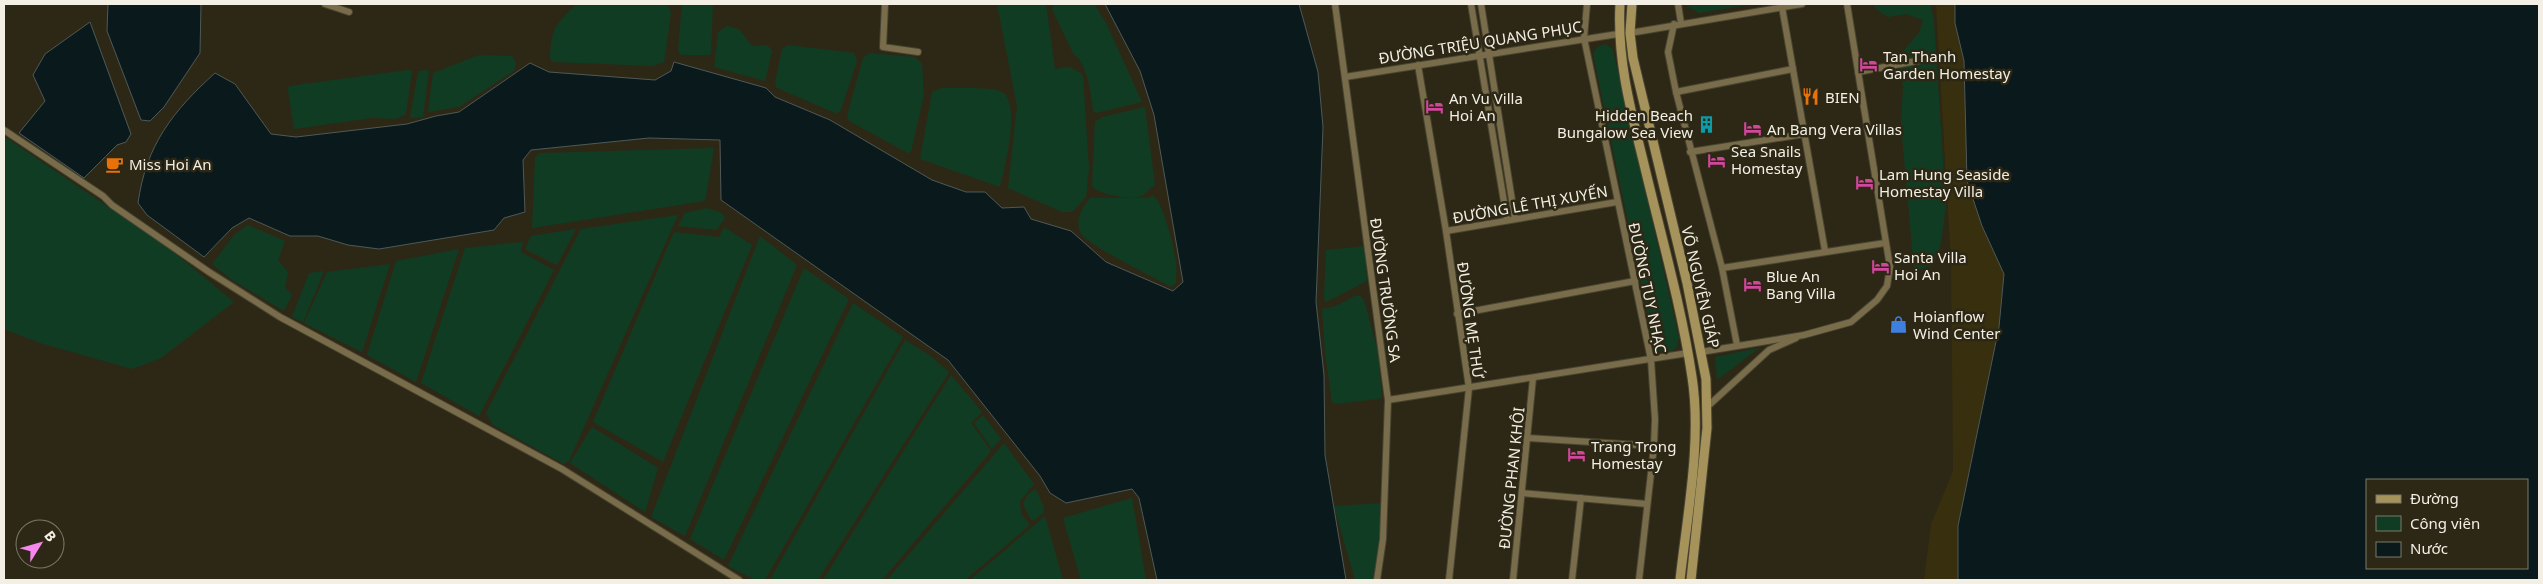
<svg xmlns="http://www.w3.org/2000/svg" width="2543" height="584" font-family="'Noto Sans',sans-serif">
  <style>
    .green { fill: #113c24 }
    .sand { fill: #372f0e }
    .water { fill: #09191c; stroke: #4f5958; fill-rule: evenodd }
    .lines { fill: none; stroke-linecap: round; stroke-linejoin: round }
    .street-casing { stroke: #494432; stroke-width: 8 }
    .secondary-casing { stroke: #494432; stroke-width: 11 }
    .street { stroke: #786c4a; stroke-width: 6 }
    .secondary { stroke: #a6935b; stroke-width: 9 }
    .labels { text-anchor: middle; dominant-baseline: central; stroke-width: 5; stroke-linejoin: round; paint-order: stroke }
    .street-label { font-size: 15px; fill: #f3efe4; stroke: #2d2815 }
    .poi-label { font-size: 15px; fill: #f3efe4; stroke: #2d2815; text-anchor: start }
  </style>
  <rect width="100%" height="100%" fill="#2d2815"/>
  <g class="green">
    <path d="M577,4L668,5L671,13L664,62L653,66L553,62L550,59C552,27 554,26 577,4Z"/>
    <polygon points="682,4 713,4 711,53 709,55 681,55 678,50"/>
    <polygon points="997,4 1046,4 1055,69 1069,67 1081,73 1083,77 1089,168 1086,197 1072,212 1062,212 1008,188 1017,106"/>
    <path d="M1055,4H1094L1106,23L1142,102L1096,113L1093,111C1091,93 1088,65 1073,53L1052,9Z"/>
    <polygon points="1686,4 1754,4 1699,13 1687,6"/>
    <polygon points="1875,4 1931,4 1934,23 1946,205 1941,242 1934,265 1914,271 1901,124 1903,86 1895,60 1919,33 1923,20 1906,14 1888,17 1875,8"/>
    <path d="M727,26L739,29L752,46C761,46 769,42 772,52L765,81L714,67L718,32Z"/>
    <polygon points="1606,44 1613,50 1679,338 1677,347 1668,353 1660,351 1653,342 1593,54 1597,47"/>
    <polygon points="788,45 854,53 857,61 840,112 835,113 777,88 775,83 782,49"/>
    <polygon points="870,53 915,57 922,64 924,94 911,152 908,153 849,121 847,116 863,58"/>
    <polygon points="479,55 512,56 516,63 514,71 459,107 428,112 433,73"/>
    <polygon points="408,70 412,71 406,114 396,119 372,118 294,129 288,90 289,86"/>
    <polygon points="429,70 423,117 410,118 418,71"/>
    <path d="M942,88C956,88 989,87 1000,91C1023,100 1004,168 1000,187L920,159L932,92Z"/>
    <path d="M1145,107L1155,185C1149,188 1146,195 1139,197C1128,199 1099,195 1092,186L1095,122L1102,117Z"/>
    <polygon points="4,136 171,250 234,302 161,358 132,369 40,343 4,329"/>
    <polygon points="714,148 705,201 532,228 535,158 540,153"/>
    <path d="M1153,196C1163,201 1175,251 1176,263C1177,270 1176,277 1176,283L1171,287C1156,278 1087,245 1081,233C1074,220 1082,209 1090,198H1147Z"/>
    <polygon points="707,208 722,213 725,218 716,230 678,226 685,213"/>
    <polygon points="678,215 569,461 564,464 493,425 486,413 581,229"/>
    <polygon points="248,225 285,241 278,260 288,272 285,287 292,295 284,311 232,280 212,264 235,234"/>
    <polygon points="724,227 752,245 663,462 593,422 674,232 719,237"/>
    <polygon points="576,229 557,265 525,249 531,236"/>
    <polygon points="760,236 797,265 685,536 651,517"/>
    <polygon points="523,242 521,252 554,270 479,416 421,383 465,248"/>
    <polygon points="1365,246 1367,281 1326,302 1324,299 1326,250"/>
    <polygon points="459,249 416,382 367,355 396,261"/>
    <polygon points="390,264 362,352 304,323 327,272"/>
    <polygon points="804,268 849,299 724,560 690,539"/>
    <polygon points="324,271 303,322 292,317 309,273"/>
    <polygon points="1355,296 1360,296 1364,300 1378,352 1382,397 1378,399 1336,404 1332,402 1325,353 1322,309 1336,306"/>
    <polygon points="853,303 903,337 765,580 755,580 728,566"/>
    <polygon points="905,340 929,355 949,372 818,580 770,580"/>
    <polygon points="1759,348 1717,380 1715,357"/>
    <polygon points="951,375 982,412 971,423 991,451 882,580 823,580"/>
    <polygon points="983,415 1001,439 992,449 974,423"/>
    <polygon points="592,427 658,468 645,512 570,463"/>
    <polygon points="1004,443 1034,484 1020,501 1021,514 1030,525 965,580 887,580"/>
    <polygon points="1036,489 1044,508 1043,513 1036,519 1031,520 1023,504 1028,494"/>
    <polygon points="1132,498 1146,580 1081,580 1063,518"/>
    <polygon points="1384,503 1377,580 1355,580 1334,506"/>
    <polygon points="1045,516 1063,580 970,580"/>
  </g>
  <polygon class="sand" points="1936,4 1955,4 1955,23 1964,61 1967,107 1982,226 2004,274 1999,327 1958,526 1958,580 1924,580 1931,524 1953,471 1951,263"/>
  <g class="water">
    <polygon points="108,4 201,4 200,53 164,107 150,121 141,120 107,31"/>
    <path d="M1105,4H1299L1318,72L1323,127L1316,302L1324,375L1325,455L1346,580H1157L1139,498L1132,489L1066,503L1050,493L1040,476L948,360L721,200L720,140L649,138L531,150L523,160L525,212L504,218L494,230L379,249L348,245L318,236H290L249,218L232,228L204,257L147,215L138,203C146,145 173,111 215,73L235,84L271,134L296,137L407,124L436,116L459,112L530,63L549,72L655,80L671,71L674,62L766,88L775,97L830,120L932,180L966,192H985L1002,208L1024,207L1031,219L1071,231L1106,262L1173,291L1183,282L1154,115L1140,71Z"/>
    <path d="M1955,4H2539V580H1958V526L1999,327L2004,274L1982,226L1967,181L1964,61L1955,23ZM2367,480H2527V568H2367Z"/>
    <polygon points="90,22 131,134 126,142 117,145 84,178 19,133 45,101 33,75 45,54"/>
  </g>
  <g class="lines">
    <defs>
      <g id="street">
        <polyline points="325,4 349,12"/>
        <polyline points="885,4 883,47 918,52"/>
        <polyline points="1335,4 1388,400 1383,539 1377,580"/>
        <polyline points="1471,4 1507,220"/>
        <polyline points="1481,4 1515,219"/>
        <polyline points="1587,4 1584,38 1651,360 1655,419 1654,446 1639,580"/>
        <polyline points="1678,4 1681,23"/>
        <polyline points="1782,7 1825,251"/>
        <polyline points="1674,24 1668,52 1676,92 1722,268 1737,345"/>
        <polyline points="1630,33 1802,4"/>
        <polyline points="1418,65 1446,231 1469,388 1449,580"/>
        <polyline points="1858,72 1938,57"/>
        <polyline points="1345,77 1618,34"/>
        <polyline points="1676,92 1793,69"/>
        <polyline points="4,130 103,196 112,205 209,272 280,317 562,469 739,580"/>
        <polyline points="1690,152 1804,134"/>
        <polyline points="1446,231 1617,202"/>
        <polyline points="1722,268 1885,243"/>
        <polyline points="1457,314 1635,281"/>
        <polyline points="1701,352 1804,335 1851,322 1877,300 1887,286 1890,267 1847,4"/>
        <polyline points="1388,400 1688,353"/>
        <polyline points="1707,407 1769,350 1796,338"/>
        <polyline points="1528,438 1654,446"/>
        <polyline points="1522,493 1647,504"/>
        <polyline points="1513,580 1533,378"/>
        <polyline points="1572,580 1581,498"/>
      </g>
      <g id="secondary">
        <path d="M1620,4C1617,58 1630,108 1643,160C1660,232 1681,304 1692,377C1702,441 1687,516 1680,580"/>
        <polyline points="1632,4 1630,33 1633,58 1687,283 1706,379 1707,428 1691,580"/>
      </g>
    </defs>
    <use href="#street" class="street-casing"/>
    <use href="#secondary" class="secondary-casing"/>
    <use href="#street" class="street"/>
    <use href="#secondary" class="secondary"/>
  </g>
  <defs>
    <symbol id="hotel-bare" viewBox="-9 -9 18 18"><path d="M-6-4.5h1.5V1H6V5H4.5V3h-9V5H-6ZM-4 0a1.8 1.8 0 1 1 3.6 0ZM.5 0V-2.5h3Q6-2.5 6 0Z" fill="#d1479c" stroke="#2d2815" stroke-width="2.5" paint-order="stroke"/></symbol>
    <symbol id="restaurant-bare" viewBox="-9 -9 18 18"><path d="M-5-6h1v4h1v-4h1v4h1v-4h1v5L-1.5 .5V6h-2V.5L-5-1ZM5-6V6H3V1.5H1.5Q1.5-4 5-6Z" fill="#e8710a" stroke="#2d2815" stroke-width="2.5" paint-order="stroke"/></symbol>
    <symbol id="building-bare" viewBox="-9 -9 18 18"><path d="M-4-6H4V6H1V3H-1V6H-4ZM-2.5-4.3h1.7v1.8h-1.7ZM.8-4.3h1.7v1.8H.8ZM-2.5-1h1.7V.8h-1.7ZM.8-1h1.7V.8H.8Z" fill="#0f9aa8" stroke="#2d2815" stroke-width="2.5" paint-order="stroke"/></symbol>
    <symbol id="cafe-bare" viewBox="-9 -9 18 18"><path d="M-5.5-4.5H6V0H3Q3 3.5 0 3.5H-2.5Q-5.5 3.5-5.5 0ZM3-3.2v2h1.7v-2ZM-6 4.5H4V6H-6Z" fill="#e8710a" stroke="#2d2815" stroke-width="2.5" paint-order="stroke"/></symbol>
    <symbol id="shop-bare" viewBox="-9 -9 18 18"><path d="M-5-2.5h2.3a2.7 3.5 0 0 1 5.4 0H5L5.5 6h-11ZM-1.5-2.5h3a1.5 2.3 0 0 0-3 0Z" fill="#3f7fe0" stroke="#2d2815" stroke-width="2.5" paint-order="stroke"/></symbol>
  </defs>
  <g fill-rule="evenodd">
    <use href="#hotel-bare" x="1856" y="52" width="25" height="25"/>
    <use href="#restaurant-bare" x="1798" y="84" width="25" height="25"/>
    <use href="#hotel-bare" x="1422" y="94" width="25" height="25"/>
    <use href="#building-bare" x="1694" y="112" width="25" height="25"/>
    <use href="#hotel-bare" x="1740" y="116" width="25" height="25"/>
    <use href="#hotel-bare" x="1704" y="148" width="25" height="25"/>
    <use href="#cafe-bare" x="102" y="152" width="25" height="25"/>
    <use href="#hotel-bare" x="1852" y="170" width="25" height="25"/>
    <use href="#hotel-bare" x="1868" y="254" width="25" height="25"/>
    <use href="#hotel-bare" x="1740" y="272" width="25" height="25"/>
    <use href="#shop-bare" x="1886" y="312" width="25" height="25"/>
    <use href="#hotel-bare" x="1564" y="442" width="25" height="25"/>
  </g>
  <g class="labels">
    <g class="street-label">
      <text transform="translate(1480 42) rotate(-9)">ĐƯỜNG TRIỆU QUANG PHỤC</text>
      <text transform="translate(1530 204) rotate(-10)">ĐƯỜNG LÊ THỊ XUYẾN</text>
      <text transform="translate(1701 287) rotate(77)">VÕ NGUYÊN GIÁP</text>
      <text transform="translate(1648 288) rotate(78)">ĐƯỜNG TUY NHẠC</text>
      <text transform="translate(1386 290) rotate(82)">ĐƯỜNG TRƯỜNG SA</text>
      <text transform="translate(1471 320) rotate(82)">ĐƯỜNG MẸ THỨ</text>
      <text transform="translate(1511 478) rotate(-84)">ĐƯỜNG PHAN KHÔI</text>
    </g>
    <g class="poi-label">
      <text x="1883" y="56">Tan Thanh<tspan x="1883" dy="17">Garden Homestay</tspan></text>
      <text x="1825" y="97">BIEN</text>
      <text x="1449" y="98">An Vu Villa<tspan x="1449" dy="17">Hoi An</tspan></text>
      <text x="1693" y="115" text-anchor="end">Hidden Beach<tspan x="1693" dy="17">Bungalow Sea View</tspan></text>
      <text x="1767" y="129">An Bang Vera Villas</text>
      <text x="1731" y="151">Sea Snails<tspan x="1731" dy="17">Homestay</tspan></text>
      <text x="129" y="164">Miss Hoi An</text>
      <text x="1879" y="174">Lam Hung Seaside<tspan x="1879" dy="17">Homestay Villa</tspan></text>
      <text x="1894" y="257">Santa Villa<tspan x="1894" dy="17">Hoi An</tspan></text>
      <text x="1766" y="276">Blue An<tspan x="1766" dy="17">Bang Villa</tspan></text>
      <text x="1913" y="316">Hoianflow<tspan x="1913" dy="17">Wind Center</tspan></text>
      <text x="1591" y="446">Trang Trong<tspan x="1591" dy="17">Homestay</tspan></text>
    </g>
  </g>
  <rect width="2543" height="584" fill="none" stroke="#f3efe4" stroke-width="10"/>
  <rect x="2366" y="479" width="162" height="90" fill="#2d2815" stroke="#7c7868"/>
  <rect x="2376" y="495" width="25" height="8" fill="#a6935b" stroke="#7c7868"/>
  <text x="2410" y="504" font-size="15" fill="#f3efe4">Đường</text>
  <rect x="2376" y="516" width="25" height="15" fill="#113c24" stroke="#7c7868"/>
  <text x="2410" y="529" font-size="15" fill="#f3efe4">Công viên</text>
  <rect x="2376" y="542" width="25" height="15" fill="#09191c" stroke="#7c7868"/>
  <text x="2410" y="554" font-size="15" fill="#f3efe4">Nước</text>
  <g transform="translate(40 544) rotate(53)"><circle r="24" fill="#2d2815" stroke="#7c7868"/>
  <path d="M0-4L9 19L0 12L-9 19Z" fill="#f688ed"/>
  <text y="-8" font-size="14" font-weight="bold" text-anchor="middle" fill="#f3efe4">B</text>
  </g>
</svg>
